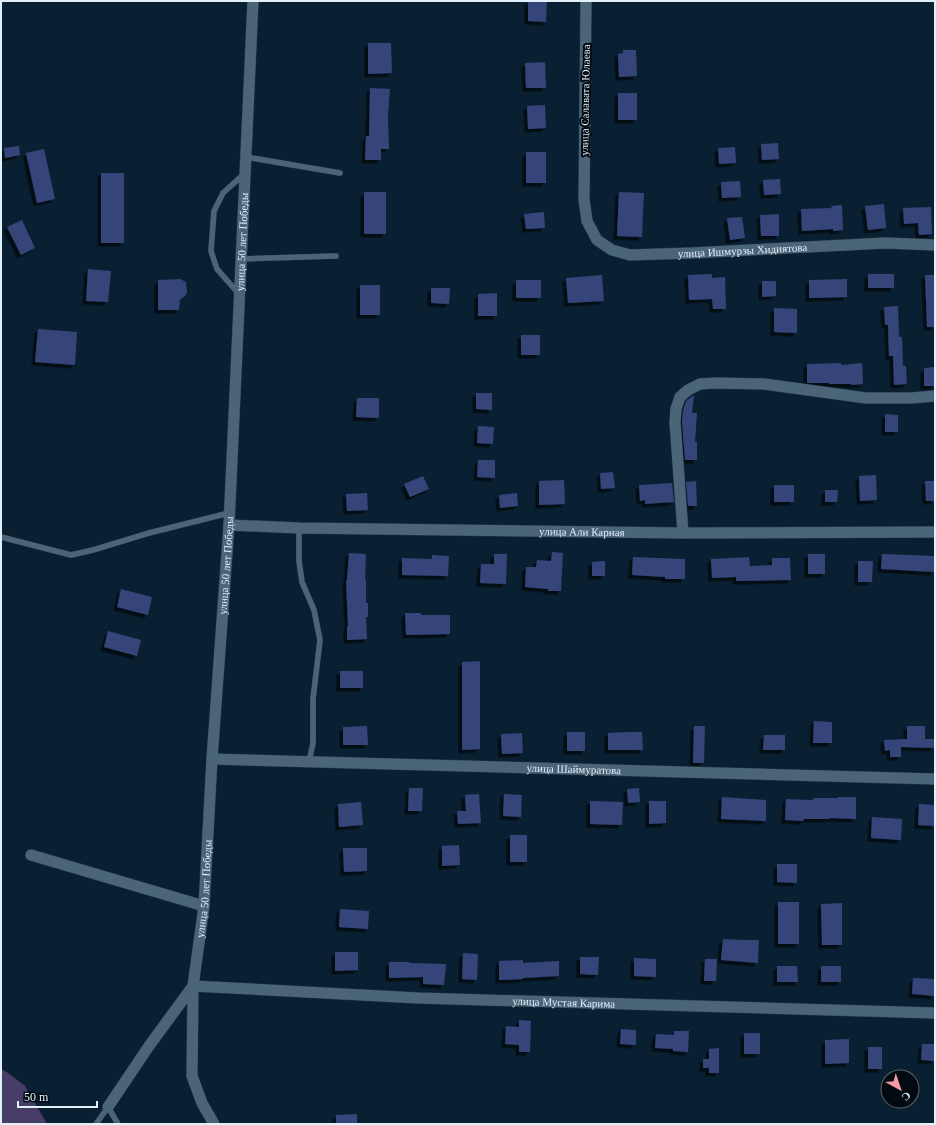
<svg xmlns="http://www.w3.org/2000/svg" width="936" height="1125" font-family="'Times New Roman',serif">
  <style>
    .green { fill: #483d69 }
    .building { fill: #34457a; filter: url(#shadow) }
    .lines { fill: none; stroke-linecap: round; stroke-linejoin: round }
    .service-casing { stroke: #2d3746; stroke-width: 6 }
    .minor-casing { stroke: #2d3746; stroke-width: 12 }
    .tertiary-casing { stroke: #2d3746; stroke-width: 12 }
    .service { stroke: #4a6478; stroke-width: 5.5 }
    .minor { stroke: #4a6478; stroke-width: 11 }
    .tertiary { stroke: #4a6478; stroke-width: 11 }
    .labels { text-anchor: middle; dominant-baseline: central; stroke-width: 4; stroke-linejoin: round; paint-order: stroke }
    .street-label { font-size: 11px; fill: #e2f0fc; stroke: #020910 }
  </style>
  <defs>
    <filter id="shadow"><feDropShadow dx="-3.5" dy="3.5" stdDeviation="0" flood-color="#0009"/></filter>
  </defs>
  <rect width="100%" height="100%" fill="#082031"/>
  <polygon class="green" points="1,1069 8,1073 25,1086 47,1124 1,1124"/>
  <g class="building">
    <polygon points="528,1 547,1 546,22 528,21"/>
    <polygon points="368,43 391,43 392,73 368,74"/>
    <polygon points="623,50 636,50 637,76 619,77 618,54 623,53"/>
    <polygon points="545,62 546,88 526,88 525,63"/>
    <polygon points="370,88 390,89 388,115 389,149 381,149 381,160 365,160 366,136 369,136"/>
    <rect x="618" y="93" width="19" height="27"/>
    <polygon points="545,105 546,128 528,129 527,106"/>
    <polygon points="778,143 779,159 762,160 761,144"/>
    <polygon points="19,146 20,155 5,158 4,148"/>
    <polygon points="735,147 736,163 719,164 718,148"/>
    <polygon points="44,149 55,199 37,203 26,153"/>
    <rect x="526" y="152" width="20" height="31"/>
    <rect x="101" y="173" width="23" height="70"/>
    <polygon points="780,179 781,194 764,195 763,180"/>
    <polygon points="740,181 741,197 722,198 721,182"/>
    <rect x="364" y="192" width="22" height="42"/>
    <polygon points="619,192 644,193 642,237 617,236"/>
    <polygon points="884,204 886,228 868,230 865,206"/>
    <polygon points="842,205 843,230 833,231 833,229 802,231 801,209 832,208 831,206"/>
    <polygon points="931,207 932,234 919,235 918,223 904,224 903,208"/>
    <polygon points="544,212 545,228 526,229 524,214"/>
    <polygon points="779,214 779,236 761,236 760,215"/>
    <polygon points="742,217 745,238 730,240 727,218"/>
    <polygon points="22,220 35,248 21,255 7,227"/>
    <polygon points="88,269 111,271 108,302 86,301"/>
    <polygon points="712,274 712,278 725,277 726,309 713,309 712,299 689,300 688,275"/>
    <rect x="868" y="274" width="26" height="14"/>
    <polygon points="602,275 604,301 568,303 566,278"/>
    <polygon points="925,275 935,275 935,327 927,327"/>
    <polygon points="180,279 186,282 187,293 185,296 180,300 179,310 158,310 158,280"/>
    <polygon points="847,279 847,297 809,298 809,280"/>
    <rect x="516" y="280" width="25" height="18"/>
    <polygon points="762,281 776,281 776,296 762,297"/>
    <rect x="360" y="285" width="20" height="30"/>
    <polygon points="431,288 450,288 449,304 431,303"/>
    <polygon points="497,293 497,316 478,316 478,294"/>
    <polygon points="898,306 899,337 902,337 903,366 906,366 907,384 894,385 893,356 889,356 888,325 885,325 884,307"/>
    <polygon points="774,308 797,309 797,333 774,332"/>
    <polygon points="38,329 77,332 75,365 35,362"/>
    <rect x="521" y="335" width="19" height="20"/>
    <polygon points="841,363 841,365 862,363 863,384 851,385 851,384 829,384 829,383 807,383 807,364"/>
    <polygon points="935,367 935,386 924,386 924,368"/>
    <polygon points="476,393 492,393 492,410 476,409"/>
    <polygon points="694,395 692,413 697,413 695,442 697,442 697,460 685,460 682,422 683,410 686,401"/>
    <polygon points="357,398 379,398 379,418 356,417"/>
    <polygon points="885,414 898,415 898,432 885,432"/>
    <polygon points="478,426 494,427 493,444 477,443"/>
    <polygon points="478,460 495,460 495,478 477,477"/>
    <polygon points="613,472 615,488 601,489 600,473"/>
    <polygon points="876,475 877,500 860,501 859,476"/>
    <polygon points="423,476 429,489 410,497 404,484"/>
    <polygon points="564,480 565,504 539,505 539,481"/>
    <polygon points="696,481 697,506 688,506 686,482"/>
    <polygon points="925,481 935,481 935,501 926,501"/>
    <polygon points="672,483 674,502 645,504 645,500 640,501 639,485"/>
    <rect x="774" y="485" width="20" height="17"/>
    <polygon points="825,490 838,490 837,502 825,502"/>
    <polygon points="367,493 368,510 347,511 346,494"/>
    <polygon points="517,493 518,506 500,508 499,495"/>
    <polygon points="552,552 563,553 561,591 548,591 548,589 525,587 526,567 536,567 537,560 551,561"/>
    <polygon points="349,553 366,554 365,579 366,579 366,603 368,603 368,617 366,617 367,639 347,640 347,626 348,626 346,580 347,580"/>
    <polygon points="494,554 507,554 506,584 480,583 481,564 494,564"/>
    <rect x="808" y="554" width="17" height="20"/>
    <polygon points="882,554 935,556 935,572 881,569"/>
    <polygon points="432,555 449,556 448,576 402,575 402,558 432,559"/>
    <polygon points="633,557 685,559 685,579 665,579 665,577 632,575"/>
    <polygon points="749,557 750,566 772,565 772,558 790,558 791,580 736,581 736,577 712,578 711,559"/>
    <polygon points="605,561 605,576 592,576 592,562"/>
    <polygon points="858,561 873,561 872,582 858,582"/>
    <polygon points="121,589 152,597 148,615 117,607"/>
    <polygon points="405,613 421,613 421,615 450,615 450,634 406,635"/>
    <polygon points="108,631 141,640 137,656 104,647"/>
    <polygon points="480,661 480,749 462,750 462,662"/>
    <rect x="340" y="671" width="23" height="17"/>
    <polygon points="814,721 832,722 832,743 813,743"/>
    <polygon points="367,726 368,745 343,745 343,727"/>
    <polygon points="694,726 705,726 704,763 693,763"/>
    <polygon points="907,726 925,726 925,739 935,739 935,748 901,747 901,757 890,757 890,750 885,751 884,740 907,739"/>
    <rect x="567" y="732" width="18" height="19"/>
    <polygon points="628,732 642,732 643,750 608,750 608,733"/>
    <polygon points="522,733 523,753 502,754 501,734"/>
    <polygon points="764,735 785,735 785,750 763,750"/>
    <polygon points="409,788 423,788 422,811 408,811"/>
    <polygon points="639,788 640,802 628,803 627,789"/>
    <polygon points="479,794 481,823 458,824 457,811 466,811 465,795"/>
    <polygon points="504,794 522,795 521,817 503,816"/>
    <polygon points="722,797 766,800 766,821 721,819"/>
    <polygon points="838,797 856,797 856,819 830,818 830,819 804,819 803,821 785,820 786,799 813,800 813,798 838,798"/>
    <polygon points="590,801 623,802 622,825 590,824"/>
    <polygon points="649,801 666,801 666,823 649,824"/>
    <polygon points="361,802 363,825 339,827 338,804"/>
    <polygon points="919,804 935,805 935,826 918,825"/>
    <polygon points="872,817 902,819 901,840 871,838"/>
    <rect x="510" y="835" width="17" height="27"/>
    <polygon points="459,845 460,865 442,866 442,846"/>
    <polygon points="343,848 367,848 367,871 344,872"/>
    <polygon points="777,864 797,864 797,883 777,882"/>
    <rect x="778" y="902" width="21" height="42"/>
    <polygon points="842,903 842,945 822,945 821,904"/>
    <polygon points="340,909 369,911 368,929 339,927"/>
    <polygon points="723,939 743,940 759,940 758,963 721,960"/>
    <polygon points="335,952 358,952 358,970 335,971"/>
    <polygon points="463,953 478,954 477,980 462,979"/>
    <polygon points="580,957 599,957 598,975 580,974"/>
    <polygon points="634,958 656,959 656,977 634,976"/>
    <polygon points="705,959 717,959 716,981 704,981"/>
    <polygon points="523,960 523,963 559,961 559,976 523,978 523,979 499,980 499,961"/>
    <polygon points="389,962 409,962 409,963 446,964 444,985 423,984 423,977 389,978"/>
    <polygon points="777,966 797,966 798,982 777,982"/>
    <rect x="821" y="966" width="20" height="16"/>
    <polygon points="913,978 935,979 935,996 912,994"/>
    <polygon points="519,1020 531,1021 530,1052 519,1052 519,1045 505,1044 506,1026 519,1027"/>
    <polygon points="621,1029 636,1030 636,1045 620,1044"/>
    <polygon points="674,1031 689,1031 688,1052 673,1051 673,1049 655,1048 656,1034 674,1035"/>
    <rect x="744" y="1033" width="16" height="21"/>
    <polygon points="849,1039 849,1063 825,1064 825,1040"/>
    <polygon points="922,1044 935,1044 935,1061 921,1060"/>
    <rect x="868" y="1047" width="14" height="22"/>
    <polygon points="719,1048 719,1073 709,1073 709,1068 703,1068 703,1059 709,1059 709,1049"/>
    <polygon points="357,1114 357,1124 336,1124 336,1115"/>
  </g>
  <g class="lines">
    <defs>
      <g id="service">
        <polyline points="246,157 340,173"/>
        <polyline points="241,259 336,256"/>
        <polyline points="239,294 217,269 211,251 214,211 223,193 245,173"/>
        <polyline points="299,528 299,561 302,582 314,610 320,640 313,699 313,743 309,762"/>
        <polyline points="1,537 71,555 93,550 149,533 229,513"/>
        <polyline points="96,1124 108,1107 118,1124"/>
      </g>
      <g id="minor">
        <path id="s1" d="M586,1L584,199L587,221L597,240L612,250L630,255L691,253L886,243L935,245"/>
        <path id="s2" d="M229,525L299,528L683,533L935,532"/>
        <polyline points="683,533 675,422 676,409 680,397 688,390 700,384 715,383 764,384 866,398 911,398 935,396"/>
        <path id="s3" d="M212,759L935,779"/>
        <polyline points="31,855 204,906"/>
        <path id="s4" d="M108,1107L149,1046L193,986L418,998L935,1013"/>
      </g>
      <g id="tertiary">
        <path id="s5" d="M214,1124L202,1103L192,1076L193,986L204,906L212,759L229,525L253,1"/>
      </g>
    </defs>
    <use href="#service" class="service-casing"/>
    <use href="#minor" class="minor-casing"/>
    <use href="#tertiary" class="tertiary-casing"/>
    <use href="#service" class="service"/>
    <use href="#minor" class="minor"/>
    <use href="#tertiary" class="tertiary"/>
  </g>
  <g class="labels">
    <g class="street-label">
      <text transform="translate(585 100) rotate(-89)">улица Салавата Юлаева</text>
      <text stroke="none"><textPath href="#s5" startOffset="889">улица 50 лет Победы</textPath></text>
      <text stroke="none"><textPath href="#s1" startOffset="391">улица Ишмурзы Хидиятова</textPath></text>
      <text stroke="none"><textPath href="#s2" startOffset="353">улица Али Карная</textPath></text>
      <text stroke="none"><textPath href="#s5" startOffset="565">улица 50 лет Победы</textPath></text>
      <text stroke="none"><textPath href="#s3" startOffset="362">улица Шаймуратова</textPath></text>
      <text stroke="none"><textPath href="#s5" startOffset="241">улица 50 лет Победы</textPath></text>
      <text stroke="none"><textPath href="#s4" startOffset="519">улица Мустая Карима</textPath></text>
    </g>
  </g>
  <rect width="936" height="1125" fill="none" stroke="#e2f0fc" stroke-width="4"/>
  <g transform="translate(900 1089) rotate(140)"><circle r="19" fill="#020910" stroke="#5c656e"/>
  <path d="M0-3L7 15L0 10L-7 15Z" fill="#f49aa5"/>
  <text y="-6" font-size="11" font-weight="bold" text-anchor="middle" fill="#e2f0fc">С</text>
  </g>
  <path d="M18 1101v6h79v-6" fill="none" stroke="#e2f0fc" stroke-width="2"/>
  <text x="24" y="1101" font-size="12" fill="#e2f0fc" stroke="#020910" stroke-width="3" paint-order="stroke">50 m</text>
</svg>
